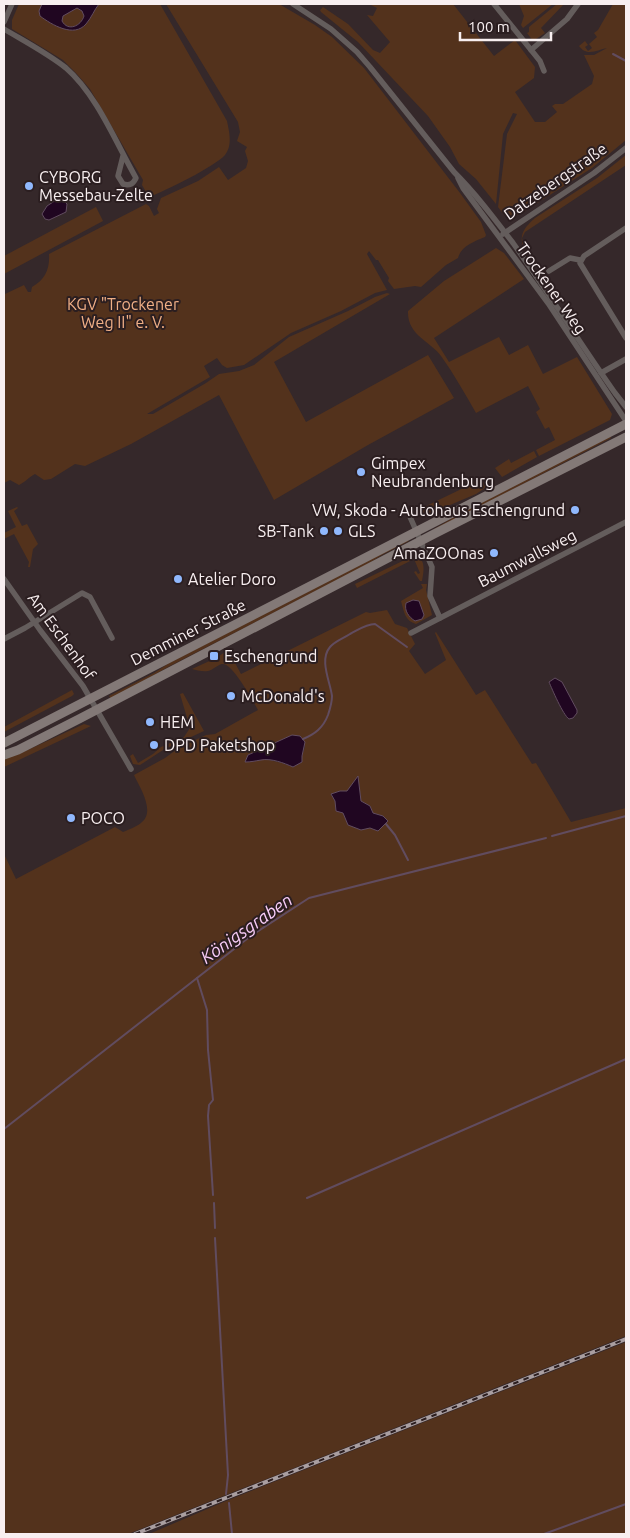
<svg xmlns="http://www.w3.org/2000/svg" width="630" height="1538" font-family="Ubuntu,sans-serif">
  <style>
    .green { fill: #53321c; fill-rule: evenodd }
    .water { fill: #200621; stroke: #614c5f; fill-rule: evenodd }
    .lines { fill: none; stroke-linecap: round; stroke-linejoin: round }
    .stream { stroke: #614c5f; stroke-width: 2 }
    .minor { stroke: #645d5c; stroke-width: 5.5 }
    .secondary { stroke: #837977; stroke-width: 9 }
    .rail-casing { stroke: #a99ea0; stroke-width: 4 }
    .rail { stroke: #2b1e20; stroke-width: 2; stroke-dasharray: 5.5; stroke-linecap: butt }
    .poi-dot { fill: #90b8fd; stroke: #2b1e20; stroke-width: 2 }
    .labels { text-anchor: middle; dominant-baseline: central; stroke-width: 4; stroke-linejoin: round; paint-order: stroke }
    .poi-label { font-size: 16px; fill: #f8eff0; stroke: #2b1e20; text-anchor: start }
    .street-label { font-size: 16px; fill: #f8eff0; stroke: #2b1e20 }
    .park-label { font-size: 16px; fill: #f0af86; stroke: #2b1e20 }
    .water-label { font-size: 18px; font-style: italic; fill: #f9cdf9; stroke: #2b1e20 }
  </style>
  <rect width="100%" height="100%" fill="#35282a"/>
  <g class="green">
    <path d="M19,4H160L227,121C229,131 233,145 225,155C214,167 165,191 149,197L142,185L143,180L90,89L76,73L63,60L12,29V20Z"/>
    <path d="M166,4H279L315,25L332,37L364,68L460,193L481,222L486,235L485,237C475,241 461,246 458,258L446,265L421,287L415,286L394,289L388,281L389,278L378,260H376L369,251L367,254L387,290L375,293L341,311L291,333L244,365L227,368L222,365L217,358L204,366L210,377L147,414H153L206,383L219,374L239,371L254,365L289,337L348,311L375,297L387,293L390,294L274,362L306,422L428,355L454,398L368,445L274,500L219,395L131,444L85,466L75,464L51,479L44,480L35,474C29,477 24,483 19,485L10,480L4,483V292L5,294L24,285L28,292H31L32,287C45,280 50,269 49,254L146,204L149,206L154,216L159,213L157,209L161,198L198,181L219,167L228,180L246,168L248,161L245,151L247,147L237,141L240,132L238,122Z"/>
    <path d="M369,4H453L494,56L515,40L535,67L534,78L515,92L535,122H545L557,112L552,106L555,104H563L592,84L594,76L584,55H594L607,48C597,50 587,57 579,46L585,41L588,45L585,47L588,51L592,48L589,44L597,37L594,33L598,30L613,4H626V140L592,168L520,214L512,217L504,215L498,207L507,134L517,114L513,113L503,134L496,204L476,179L459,164L450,147L428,116L358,42L321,12L320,10L323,7L348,24L373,50L380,53L390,42L367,15L373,16L377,8Z"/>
    <polygon points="519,4 553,4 523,28 521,25 524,16"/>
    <polygon points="557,4 564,4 541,28 545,33 533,41 527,33 529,32 529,27"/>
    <path d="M626,155V165L525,232L522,238L524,248C518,235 525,227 535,218L597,178Z"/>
    <polygon points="96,207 103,221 4,274 4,256"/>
    <path d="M496,248L504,253L524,279L434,338L449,362L499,337L509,355L528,345L543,374L577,357L612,414L610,420L539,456L536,450L555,440L549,427L545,429L536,412L540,409L528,386L476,413C465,394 454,374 441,356C430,341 407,335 408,311L444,281Z"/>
    <polygon points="610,436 611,438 435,530 434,529 466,510"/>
    <polygon points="534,451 537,457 502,477 495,468 509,459 511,463"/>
    <polygon points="478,481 483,482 488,486 476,494 424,516 422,508"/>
    <polygon points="17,507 18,508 14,511 22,526 27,524 38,544 33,549 30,567 28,567 29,562 14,534 4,539 4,533 16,527 8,511"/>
    <polygon points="408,540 409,541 382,555 366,565 170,666 111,699 109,696 154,673 169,663"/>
    <path d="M415,555C426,559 424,571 422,581H420L414,572L416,571L418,574L420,573L414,559L357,588L355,584Z"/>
    <path d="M421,584H427L426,590L432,615L416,624C405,621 404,612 401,601L423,588Z"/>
    <path d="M387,610L395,624L407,628L415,644L409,651L425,674L446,660L435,633L436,632L476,695L485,690L532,764L536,763L571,822L626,808V1336L128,1534H4V854L16,879L115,827L123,832C128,830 136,827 141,823C156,812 140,788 134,775L165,758L180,747L206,735L215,734L258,710C253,701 232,662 222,664C217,665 213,670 208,671C203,672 196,670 192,669L216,658L228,650L241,674L366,612L370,613ZM292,735L300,736L305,747L302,756L293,767L282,763L248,755ZM358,777L361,801L370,806L373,813L383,816L348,825L343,813L336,810L335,801L331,795L347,792Z"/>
    <polygon points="72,690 74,694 72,696 4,732 4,727"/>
    <polygon points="183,693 204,731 163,750 140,765 133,764 130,756 133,754 138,763 153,754 161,747 184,737 190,728 180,694"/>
    <polygon points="84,724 91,726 4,767 4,758 19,754"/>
    <polygon points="626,1342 626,1534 149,1534 226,1501"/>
  </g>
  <g class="water">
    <path d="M42,4H99C94,10 92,17 86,24C74,38 52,25 40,16L39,11ZM77,8L82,11L84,16C81,26 68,32 62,21L63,16Z"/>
    <polygon points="59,198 63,200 67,204 66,212 49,220 45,219 42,214 47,206"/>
    <path d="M413,600L419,601L424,615L422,619L415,621C409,617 404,611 406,603Z"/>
    <path d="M555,678L562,682L577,710V713L573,718L569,719C563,715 552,689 549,682Z"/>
    <path d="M292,735L300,736L305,742L302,756V762L293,767C284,763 271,758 261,760C255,761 251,762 245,762L248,755Z"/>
    <polygon points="358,776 361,801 370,806 373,813 383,816 388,821 378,831 370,828 361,830 348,825 343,813 336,811 335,801 331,794 340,791 347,791"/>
  </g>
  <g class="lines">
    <g class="stream">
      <polyline points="613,54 626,61"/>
      <path d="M303,739C315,734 323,728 328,715C330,709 332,703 332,696C330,681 319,660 330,647C335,641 344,638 350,634C358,630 366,624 375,624L407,647"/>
      <polyline points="386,824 395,835 408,860"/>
      <polyline points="552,836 626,816"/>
      <polyline points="197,978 207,1010 208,1050 213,1100 209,1105 208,1116 213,1195"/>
      <polyline points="4,1129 252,935 309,898 546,838"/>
      <polyline points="307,1198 626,1059"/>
      <polyline points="214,1203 215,1228"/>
      <polyline points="215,1238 228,1475 226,1494"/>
      <polyline points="229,1503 232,1534"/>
      <polyline points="544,1534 626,1504"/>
    </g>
    <g class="minor">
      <path d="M293,4L331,29L357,52L370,67L454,172C476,194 494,218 513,243C548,292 580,343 615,393L626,407"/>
      <polyline points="494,4 540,61 544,71"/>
      <polyline points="4,22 12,4"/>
      <path d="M4,29C24,41 47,53 66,68C97,95 116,143 136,178C133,184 130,186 123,184L118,176L123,156"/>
      <polyline points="531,50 567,19 578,4"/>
      <polyline points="458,178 463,188 548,303 626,421"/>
      <polyline points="626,228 584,256 580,263 626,338"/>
      <polyline points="503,234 594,173 626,148"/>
      <polyline points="549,271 570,258 580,260"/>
      <polyline points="601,373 626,359"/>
      <polyline points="407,510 432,567 430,596 440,618"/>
      <polyline points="4,579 40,630 83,686 131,769"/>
      <polyline points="411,633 626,522"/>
      <polyline points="4,639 25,628 82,593 90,597 112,638"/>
    </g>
    <g class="secondary">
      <polyline points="4,743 626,424"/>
      <polyline points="4,755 18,750 79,719 434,534 626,437"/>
    </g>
    <defs>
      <polyline id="rail" points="135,1534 626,1339"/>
    </defs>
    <use href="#rail" class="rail-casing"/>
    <use href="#rail" class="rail"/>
  </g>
  <g class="poi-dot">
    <circle cx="29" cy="186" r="5"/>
    <circle cx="361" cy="472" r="5"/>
    <circle cx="575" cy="510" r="5"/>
    <circle cx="324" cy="531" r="5"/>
    <circle cx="338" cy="531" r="5"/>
    <circle cx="494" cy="553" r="5"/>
    <circle cx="178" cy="579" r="5"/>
    <rect x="209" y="651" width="10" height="10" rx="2.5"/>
    <circle cx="231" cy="696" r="5"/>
    <circle cx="150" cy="722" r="5"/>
    <circle cx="154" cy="745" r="5"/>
    <circle cx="71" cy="818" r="5"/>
  </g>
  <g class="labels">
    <g class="poi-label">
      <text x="39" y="177">CYBORG<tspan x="39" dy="18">Messebau-Zelte</tspan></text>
      <text x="371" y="463">Gimpex<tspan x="371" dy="18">Neubrandenburg</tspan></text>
      <text x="565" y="510" text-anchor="end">VW, Skoda - Autohaus Eschengrund</text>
      <text x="314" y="531" text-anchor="end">SB-Tank</text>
      <text x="348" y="531">GLS</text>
      <text x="484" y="553" text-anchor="end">AmaZOOnas</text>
      <text x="188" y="579">Atelier Doro</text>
      <text x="224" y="656">Eschengrund</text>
      <text x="241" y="696">McDonald's</text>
      <text x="160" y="722">HEM</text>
      <text x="164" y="745">DPD Paketshop</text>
      <text x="81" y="818">POCO</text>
    </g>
    <g class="street-label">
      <text transform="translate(555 181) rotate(-35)">Datzebergstraße</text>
      <text transform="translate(552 288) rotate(55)">Trockener Weg</text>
      <text transform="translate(527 558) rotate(-27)">Baumwallsweg</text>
      <text transform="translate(188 632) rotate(-27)">Demminer Straße</text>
      <text transform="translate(62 636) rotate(54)">Am Eschenhof</text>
    </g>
    <g class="park-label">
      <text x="123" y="304">KGV "Trockener<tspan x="123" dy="18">Weg II" e. V.</tspan></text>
    </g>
    <g class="water-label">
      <text transform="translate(246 928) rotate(-35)">Königsgraben</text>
    </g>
  </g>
  <rect width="630" height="1538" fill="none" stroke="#f8eff0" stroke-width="10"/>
  <path d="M460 32v8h91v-8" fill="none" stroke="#f8eff0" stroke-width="2.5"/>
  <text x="468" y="32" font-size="15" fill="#f8eff0" stroke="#2b1e20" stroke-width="4" paint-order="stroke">100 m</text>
</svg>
